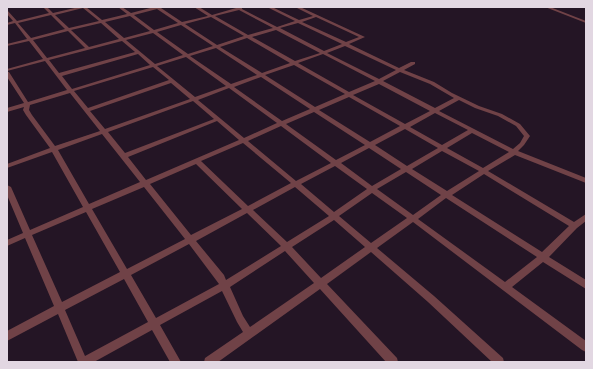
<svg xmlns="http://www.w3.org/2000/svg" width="593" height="369" font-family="'Varela Round',sans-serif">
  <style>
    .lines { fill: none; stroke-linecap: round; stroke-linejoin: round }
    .minor { fill: #704247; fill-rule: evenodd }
  </style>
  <rect width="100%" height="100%" fill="#241525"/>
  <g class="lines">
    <g class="minor">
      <path d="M43,7H47L53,13L79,7H86L102,20L127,14L118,7H122L131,13L154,7H163L161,8L182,22L208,16L194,7H199L212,15L236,8L234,7H242V9L277,27L295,21L267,7H272L299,20L313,16L295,7H300L365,37L349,44L399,68L411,62H415V64L404,70L434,82L452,93L479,106L502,114L520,124L530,136L524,145L518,151L586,178V183L515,155L488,171L574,222L586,214V221L577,228L549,257L586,280V289L543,262L512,287L586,341V352L582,350L413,222L377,248L434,296L503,358L504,362H492L428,302L371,252L327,284L397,358L398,362H386L320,289L218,362H204L205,358L243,332L237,322L222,291L160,325L181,362H170L152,330L94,362H78L58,314L7,341V331L54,306L25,238L7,246V240L23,233L7,195V185L11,187L30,230L83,207L52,152L7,168V164L50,148L26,115L23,110L24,107L7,112V108L24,103L7,77V72H9L28,102L67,90L45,61L7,71V69L43,59L29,41L7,46V44L27,39L15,23L7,25V23L13,21L7,14V10L17,21L49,13ZM83,8L99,21L69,28L55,15ZM157,9L178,23L154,30L134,15ZM239,10L273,28L248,35L215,16ZM51,15L65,29L31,38L18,23ZM130,16L150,31L124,38L105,22ZM211,17L244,36L217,45L185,24ZM316,17L359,37L346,42L302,22ZM101,23L119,39L89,47L71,30ZM298,23L342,44L324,51L280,28ZM181,25L213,46L188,54L157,32ZM276,30L320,53L295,61L252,37ZM68,31L85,48L47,58L33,40ZM153,33L183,55L155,64L126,40ZM247,38L290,63L262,73L220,47ZM122,41L135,52L59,73L49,60ZM345,46L396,70L379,79L327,53ZM216,48L257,75L231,84L190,56ZM138,54L150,65L72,89L62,76ZM323,54L375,81L349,92L298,63ZM186,57L226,86L195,97L157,66ZM294,65L345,94L315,107L265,75ZM153,67L169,80L88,108L74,91ZM400,72L430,84L454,98L435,108L383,81ZM261,77L310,109L282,121L234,87ZM171,83L190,99L105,129L90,111ZM379,84L430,111L405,124L353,95ZM229,88L277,123L244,138L198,100ZM70,93L100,131L55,146L32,115L29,110L30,105ZM349,97L400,126L370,142L319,110ZM459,100L475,108L498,116L516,126L524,136L520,143L513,149L439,111ZM193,101L214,119L125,153L108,132ZM314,112L365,145L336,160L286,124ZM435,113L468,130L442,145L410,127ZM217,121L239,140L146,180L128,157ZM281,126L331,163L296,181L248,141ZM405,129L438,148L407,166L375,145ZM472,133L509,152L483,168L447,148ZM102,134L140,182L89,204L58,150ZM243,143L291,183L248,206L201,161ZM369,148L401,169L372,186L341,163ZM442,151L479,171L447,191L412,169ZM196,164L242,209L191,235L150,184ZM335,166L367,189L334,212L301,184ZM406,172L441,195L413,215L377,189ZM484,174L569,226L542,252L452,195ZM144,187L185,239L127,269L92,209ZM295,187L329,216L287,242L253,210ZM372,193L407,218L371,243L339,216ZM446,198L537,257L505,282L418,219ZM86,212L120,272L62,302L32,235ZM247,213L281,246L226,280L224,275L196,241ZM334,220L365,247L321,278L292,247ZM189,244L219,284L156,318L131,275ZM285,251L314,283L250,327L243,316L230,287ZM124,279L148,322L85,356L65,310Z"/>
      <polygon points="545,7 550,7 586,21 586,23"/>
    </g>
  </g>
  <rect width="593" height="369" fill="none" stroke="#e2d7e2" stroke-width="16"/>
</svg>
